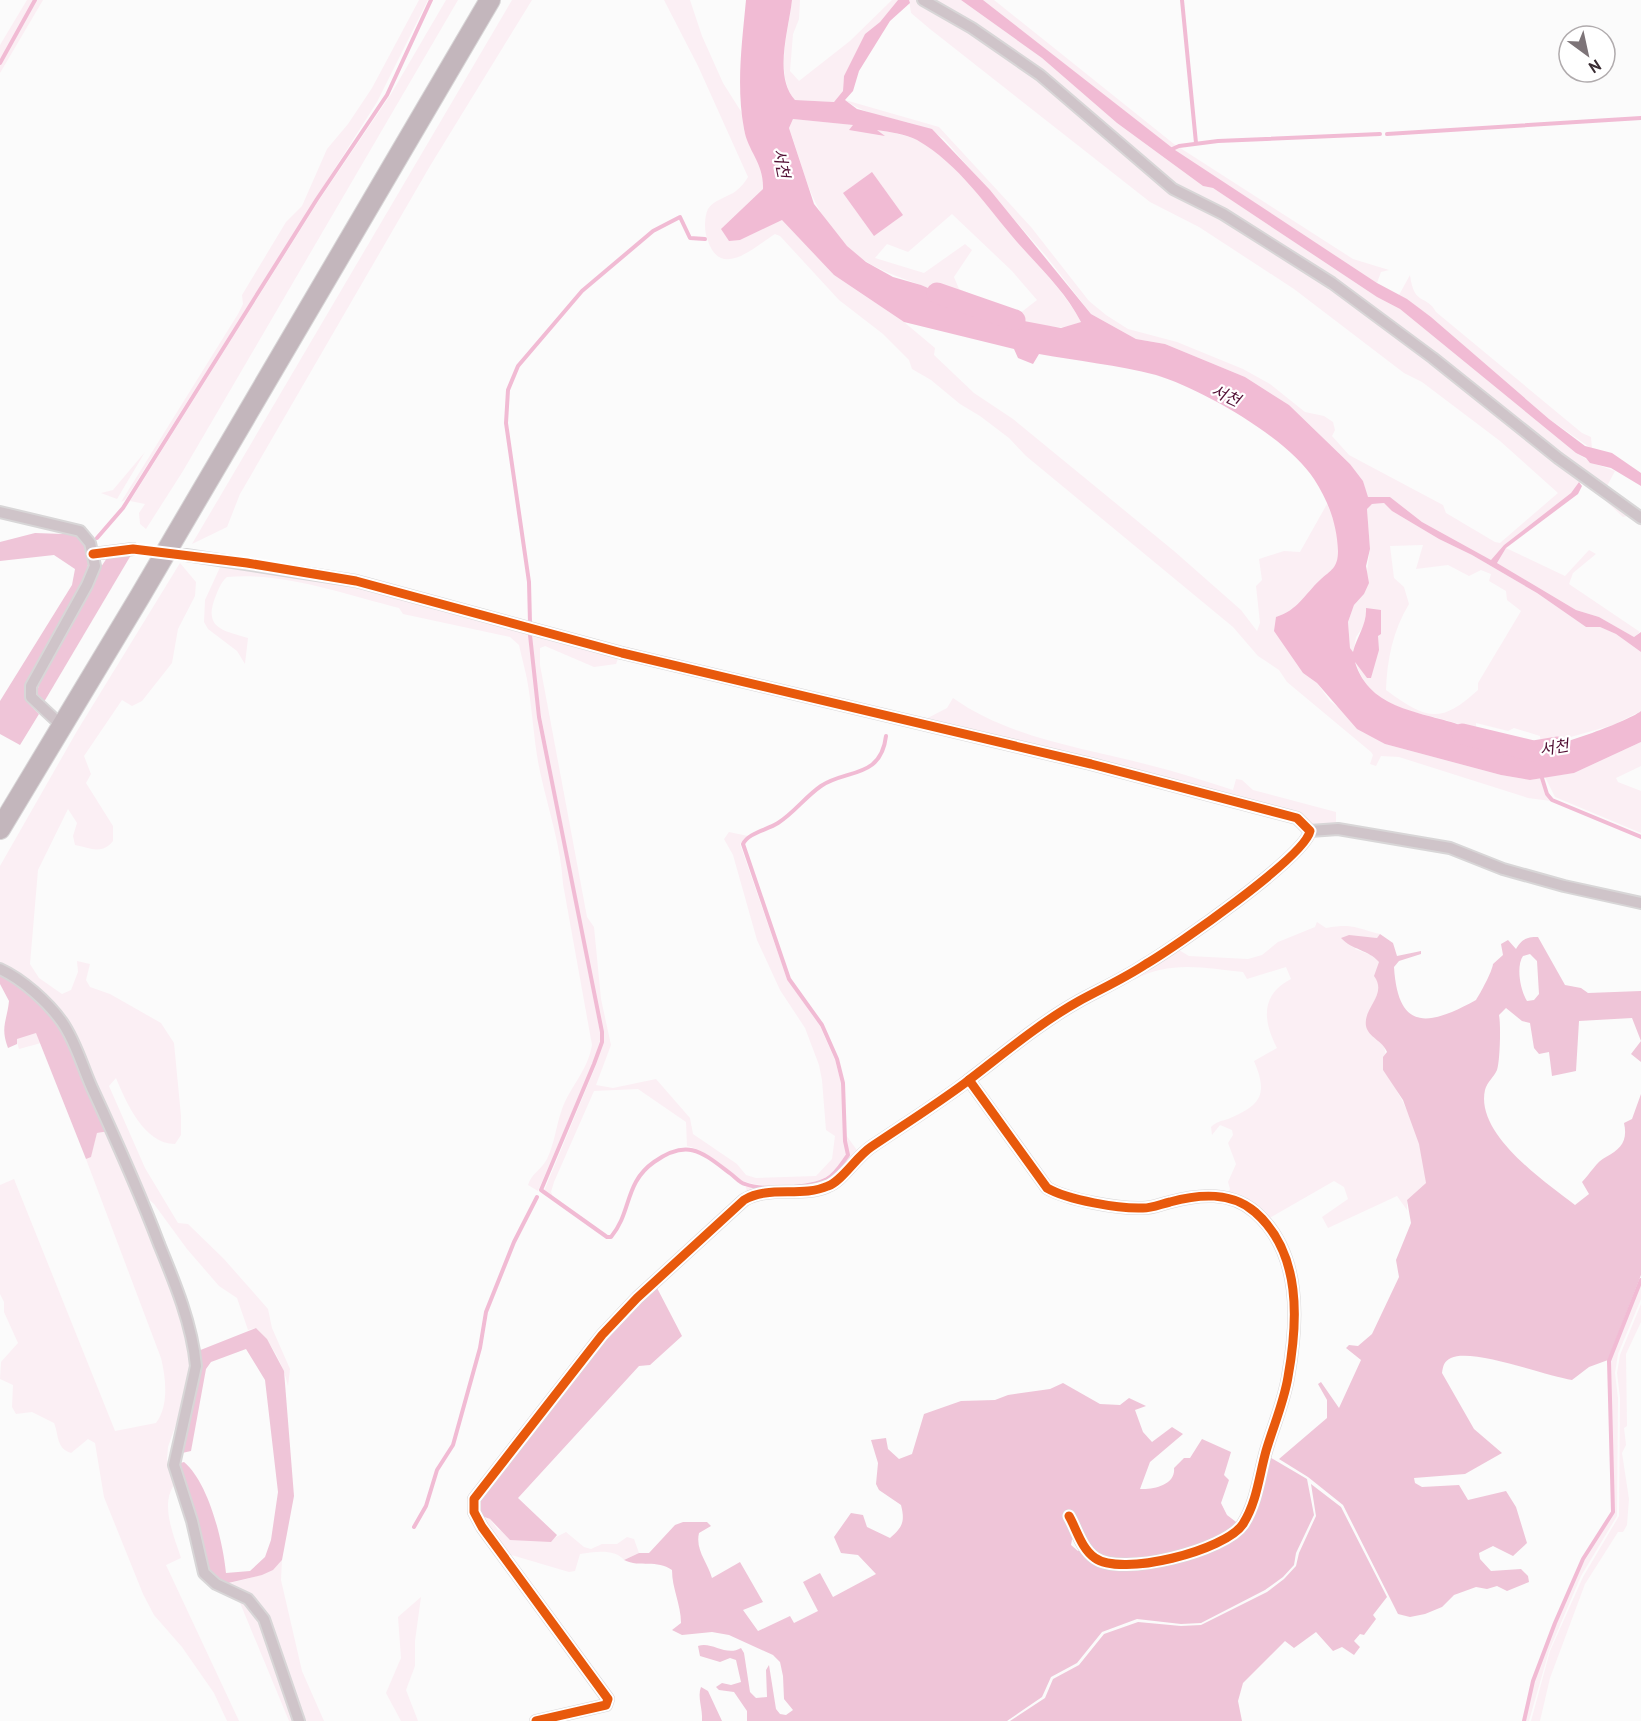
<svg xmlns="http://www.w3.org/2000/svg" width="1641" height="1721" font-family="'PT Sans','Noto Sans KR',sans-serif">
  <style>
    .green { fill: #fbeff4; fill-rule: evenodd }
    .forest { fill: #efc5d8; fill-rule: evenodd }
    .water { fill: #f1bbd4; fill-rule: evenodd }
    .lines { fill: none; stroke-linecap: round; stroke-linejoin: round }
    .stream { stroke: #f1bbd4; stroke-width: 4 }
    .river { stroke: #f1bbd4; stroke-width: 21 }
    .street-tunnel { stroke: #d4d2d3; stroke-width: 10; stroke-dasharray: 10 5; stroke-linecap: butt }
    .street-casing { stroke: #d8d6d7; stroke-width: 14 }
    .highway-casing { stroke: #d8d6d7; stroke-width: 22 }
    .street { stroke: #cfc4c9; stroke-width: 10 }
    .highway { stroke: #c3b6bc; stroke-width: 20 }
    .cycleway-casing { stroke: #fff; stroke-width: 13 }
    .cycleway { stroke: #e8590c; stroke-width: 9 }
    .labels { text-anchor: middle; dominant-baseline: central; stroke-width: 4.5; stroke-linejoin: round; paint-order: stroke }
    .water-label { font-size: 16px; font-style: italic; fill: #520f34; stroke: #fff }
  </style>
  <rect width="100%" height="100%" fill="#fbfbfb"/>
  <g class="green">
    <polygon points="27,0 43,0 0,73 0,45"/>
    <polygon points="419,0 428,0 377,102 125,500 121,502 238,314 243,304 242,295 286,222 302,206 327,149 348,124 372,88"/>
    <polygon points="446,0 458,0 183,471 146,529 140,524 139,513 145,504 130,501 319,200 391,94"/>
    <polygon points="512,0 532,0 430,166 240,494 227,527 192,544"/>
    <path d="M664,0H690L702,36L723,83L742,113L744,131L763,173V189L744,209L740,240L782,219L834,275L904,322L935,348L934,355L974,393L1013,419L1174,551L1241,610L1257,631L1260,623L1256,586L1262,580L1259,559L1284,551L1300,552L1327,504C1335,521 1347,555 1332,571C1327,577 1320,580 1315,586C1303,601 1294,611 1276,617L1303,673L1317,683L1330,701L1385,744L1501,775L1530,780L1541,778L1545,793L1551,801L1528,798L1399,757L1381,756L1376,766L1370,764L1373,755L1371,752L1287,682L1279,670L1258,656L1233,627L1026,456L1009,438L980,416L960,404L931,380L912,369L909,360L883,334L839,300L780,236L775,234C753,248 721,279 708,241C704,232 704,217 708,209C713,200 728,197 736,191C741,187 745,182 748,177L698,66Z"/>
    <path d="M792,0H800L799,19L793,34L790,71L799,81L850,41L892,0H898L880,22L865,34L844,76L843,91L834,102L795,100C774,76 789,29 792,0Z"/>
    <path d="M909,0H921L1039,76L1172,192L1222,215L1332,286L1641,521V526L1627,516L1623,517L1595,491L1579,482L1571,493L1504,545L1491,560L1422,522L1390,497H1367L1363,481L1350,464L1289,405L1245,377L1165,344L1136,339L1091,314L1046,256L944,139C915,116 874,122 845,100L939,127L1031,227L1089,301L1106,315L1128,329L1177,342L1243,369L1270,384L1305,412L1324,416L1333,422L1335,430L1332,436L1349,455L1443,505L1446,513L1495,542L1500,543L1558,493L1500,441L1422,382L1404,373L1294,289L1199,227L1150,202L930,29L911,13Z"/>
    <polygon points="930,0 961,0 968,5 1042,58 1117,123 1203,186 1213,188 1377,297 1400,309 1576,453 1595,464 1615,471 1606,488 1560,456 1435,355 1175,187 1074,97"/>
    <polygon points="983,0 994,0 1174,144 1353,259 1389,270 1381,272 1377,283 1174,150"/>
    <path d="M793,119L854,125L850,129L883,135L875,129C888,132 903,134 915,139C954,157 990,211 1018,243C1041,269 1064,291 1081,322C1074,324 1066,328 1059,327C1011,324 968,303 923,286C895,275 868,268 847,246C808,206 807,177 789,128ZM952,214L1012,271L1037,300L1019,314L959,289L954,277L972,250L965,244L924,273L875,258L887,244L908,252Z"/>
    <path d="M1410,275C1414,307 1427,294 1436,312L1582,433L1591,437L1592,449L1549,419L1431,317L1399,295Z"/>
    <polygon points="145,452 117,499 101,493 113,490"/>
    <path d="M1384,503L1392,511L1439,539L1472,555L1537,593L1586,627H1600L1616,634L1641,652V711L1613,725L1518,752C1497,748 1484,734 1464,726C1420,709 1371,715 1355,660L1367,678H1371C1376,652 1384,644 1367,621L1356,637L1353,653L1350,648L1348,622L1354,605L1364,594L1370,549L1367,509L1372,504ZM1423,545L1416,569L1448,565L1469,576L1481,570L1491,574L1489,581L1506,591L1507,600L1521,611L1478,683V690C1440,725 1426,719 1386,690C1387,660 1393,630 1409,604L1404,587L1394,578L1390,546ZM1476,723L1508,731L1514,728L1540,736L1541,745C1511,747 1501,743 1476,728Z"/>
    <polygon points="1506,548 1565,576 1589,550 1596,554 1573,573 1569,584 1640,632 1634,637 1599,617 1576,610 1497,563"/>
    <path d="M180,563L196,582L195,596L178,629L172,663L142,701L132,706L122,700L84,756L91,774L86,783L113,826V841C102,855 90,848 75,845L73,836L77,823L68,809L38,870L30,964L39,978L62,994L71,990L78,972L77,961L90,964L86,980L90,987L110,994L161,1023L174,1043L181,1116V1135L175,1144C144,1144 126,1102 116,1078L109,1086L145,1168L178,1223L188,1224L224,1259L268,1309L272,1328L290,1369L288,1386C283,1364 272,1343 256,1328L248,1330L237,1298L219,1286L187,1249L154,1204L145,1196L48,1000L0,962V866L77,731Z"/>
    <path d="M222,563L352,585L528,634L538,717L600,1032V1041L593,1063L538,1191L528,1185C531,1174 542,1169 547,1159C555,1142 556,1126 562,1109C570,1087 588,1070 592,1045L563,884C561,847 549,812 541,776C534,746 533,715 528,685C526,672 522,659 519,645L510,637L403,614L399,608C344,594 284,572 227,577C220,583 218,591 215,598C203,629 225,631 248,638L245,664L237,651L208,629L204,622L205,600Z"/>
    <path d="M533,633L619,656L616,664L594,667L545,646L540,648V665L587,917L594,927L601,999L611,1045L596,1085L613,1088L656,1079L690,1118L693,1134L737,1164L746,1175L756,1178L816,1176L832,1159L835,1136L826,1130L822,1080L819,1065L805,1028L780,990L757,940L733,855L724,839L729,832L748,836L740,844L787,979L820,1026L835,1060L841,1083L846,1154C840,1163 834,1173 824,1178C809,1186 762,1188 746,1182C726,1175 713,1152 687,1146L686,1122L638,1089L594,1091L554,1182L551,1192L553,1197L544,1191L596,1065L603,1042V1032L541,716L531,639Z"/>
    <path d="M953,698C1009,738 1084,748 1149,765C1177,772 1205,781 1233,790L1236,779L1242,780L1253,790L1336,812V825H1314L1300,816L922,721L947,708Z"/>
    <polygon points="1641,742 1641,766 1616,778 1618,782 1641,791 1641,833 1555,797 1545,777 1574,773"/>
    <path d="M1317,922L1326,928C1354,923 1355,928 1380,934L1377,938L1364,937L1355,949L1374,956L1379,962V990L1374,1002L1370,1034C1388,1047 1387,1049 1383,1070C1405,1098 1425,1147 1426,1183L1407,1200V1210L1397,1196L1328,1228L1322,1217L1348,1199L1344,1187L1334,1181L1268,1219L1228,1193L1230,1189L1228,1182L1236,1164L1228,1143L1233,1135L1232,1130L1220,1125L1212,1135L1211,1127C1216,1122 1221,1121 1228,1119C1262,1105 1268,1094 1254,1061L1277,1048C1263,1021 1260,995 1291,979L1286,967L1247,979L1243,972C1205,968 1169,960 1134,980L1125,978L1174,947L1189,956L1248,959L1262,955L1278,942L1315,927Z"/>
    <polygon points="36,1032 41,1043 19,1049 16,1039"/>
    <path d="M109,1131L152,1236L182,1323L188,1351L190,1364L183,1404L168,1447L167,1459L174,1485C160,1505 174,1536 181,1558L166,1565L239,1721H227L214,1693L182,1647L154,1615L143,1594L104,1497L95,1443L88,1439L71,1453C56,1448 59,1435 54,1423L32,1412L16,1414L12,1407L13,1385L0,1379L1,1362L18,1343L4,1312V1302L0,1294V1185L14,1179L115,1431L156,1423C169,1406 166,1378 161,1358L86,1159L91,1156L97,1133Z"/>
    <path d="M846,1135L859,1153L830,1184L806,1190L756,1191L748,1194L745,1185C771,1188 815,1195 836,1174C841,1169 845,1161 849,1155Z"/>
    <polygon points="1641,1281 1641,1299 1618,1354 1615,1373 1618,1398 1617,1516 1581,1576 1549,1651 1529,1721 1525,1721 1533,1682 1577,1573 1614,1513 1610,1361"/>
    <polygon points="1641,1304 1641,1322 1626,1354 1627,1426 1624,1428 1626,1445 1622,1453 1629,1499 1627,1525 1623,1532 1618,1532 1585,1584 1550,1678 1540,1721 1531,1721 1550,1651 1583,1577 1619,1516 1620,1398 1617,1373 1620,1355"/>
    <path d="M479,1515L490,1519L498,1530L552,1539L566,1532L584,1547L591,1549L602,1544H617L627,1537L634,1539L639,1553L624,1560C614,1548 594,1552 580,1554L575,1571L569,1572L508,1554L501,1549Z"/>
    <path d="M282,1560L281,1580L302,1671L324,1721H302L269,1621L224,1584C245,1579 267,1577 282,1560Z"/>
    <polygon points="421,1597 415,1641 415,1666 406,1690 418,1721 401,1721 386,1693 401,1658 398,1617"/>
    <path d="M238,1598C270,1616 284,1687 296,1721H289Z"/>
  </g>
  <g class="forest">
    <path d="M65,530C130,552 40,645 29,681C27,689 27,695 29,704L39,714L20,745L0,734V701L72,585L75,569L54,555L0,561V542L35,533L63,534Z"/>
    <path d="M123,553L131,555L44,702L37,696C39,660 86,589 107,558Z"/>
    <path d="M1380,934L1393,943L1397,956L1421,951V954L1399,961L1394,967C1398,1032 1429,1026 1476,1000C1481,992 1492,972 1493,964L1503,955L1501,944L1508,940L1516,949C1522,939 1526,937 1538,937L1565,985L1581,988L1588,993L1641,991V1062L1631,1054L1641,1041L1632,1018L1579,1021L1576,1071L1552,1076L1549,1052L1539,1054L1534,1048L1530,1023L1522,1021L1506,1008L1499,1015C1501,1025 1500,1061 1497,1070C1494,1077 1487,1082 1485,1090C1475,1134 1545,1182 1575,1205L1589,1194L1582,1182C1589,1175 1597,1161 1606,1157C1621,1149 1628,1141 1624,1123L1632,1119L1641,1094V1275L1608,1360L1589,1367L1572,1380C1546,1376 1473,1348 1451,1358C1444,1361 1443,1366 1442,1373L1474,1429L1502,1453L1465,1474L1414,1478L1415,1483L1422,1487L1459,1485L1468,1500L1506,1491L1516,1507L1527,1543L1513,1556L1493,1546L1479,1553L1480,1559L1491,1571L1521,1569L1528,1576L1529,1582L1507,1591L1497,1586L1487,1589L1476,1587L1454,1595L1442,1607L1425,1614L1410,1617L1398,1614L1343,1505L1308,1477L1279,1459L1327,1418V1400L1318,1384L1321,1382L1339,1408L1361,1360L1346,1348L1349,1345L1358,1346L1372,1334L1399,1277L1396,1260L1411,1223L1407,1200L1426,1183L1419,1144L1403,1100L1383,1070V1057L1387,1052C1383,1041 1368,1037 1366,1026C1363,1007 1388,995 1374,976L1379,962C1369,950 1352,950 1341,938L1349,935L1377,938ZM1530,954L1537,961L1539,994L1534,1000L1527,1001C1520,990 1516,966 1523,956Z"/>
    <path d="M0,972L37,1000L61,1024L109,1131L97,1133L91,1157L86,1159L36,1033L17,1039V1044L8,1048C0,1027 7,1021 9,1001L0,984Z"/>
    <polygon points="656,1286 682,1336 650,1365 639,1366 518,1498 557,1535 551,1542 510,1540 490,1519 479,1515 478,1504 480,1497 604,1337"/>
    <path d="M256,1328L267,1339L284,1371L294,1496L282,1560L273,1570L262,1575L224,1584L208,1568L176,1464L184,1462C209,1483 223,1542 226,1573L250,1571L265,1557L271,1540L278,1492L265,1380L246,1349L211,1362L206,1369L191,1451L178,1454L198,1351Z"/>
    <path d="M1063,1383L1100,1404L1120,1405L1129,1398L1146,1406L1135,1410L1143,1432L1152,1442L1172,1427L1183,1434L1150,1462L1140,1489C1153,1490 1176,1485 1174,1468L1184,1458H1190L1202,1439L1231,1452L1224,1475L1229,1480L1221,1503L1227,1515L1240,1525C1234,1530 1228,1536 1222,1539C1197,1552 1123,1571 1098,1558C1083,1549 1080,1528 1070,1515L1067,1519L1073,1534L1071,1545L1078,1551L1083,1549C1088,1556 1095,1564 1105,1565C1140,1570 1221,1557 1244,1527C1259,1508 1263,1479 1268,1456L1307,1479L1314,1515L1296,1553L1294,1565L1283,1577L1265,1590L1201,1623L1181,1624L1137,1619L1102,1632L1077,1663L1051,1677L1042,1697L1007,1721H747V1711L734,1692L719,1690L716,1687L722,1683L731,1685L741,1682L736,1660L730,1658L720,1662L700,1656L698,1646C712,1641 726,1657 741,1648L744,1653L750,1692L756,1698L767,1697L766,1670L769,1665L776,1709L780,1714L786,1715L793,1710L784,1699L783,1676L780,1662L773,1655L729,1635L712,1632L682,1635L672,1630L681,1623C681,1604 672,1589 672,1570C657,1559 640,1568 624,1560L639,1553H649L675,1525L683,1522H707L711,1526L699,1533C695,1550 708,1563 712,1578L740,1562L763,1602L743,1610L758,1631L790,1616L794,1623L818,1611L803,1582L820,1573L833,1597L876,1574L858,1555L841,1553L834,1537L851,1513L863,1515L867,1527L890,1538C903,1527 905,1521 901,1505L879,1490L876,1484L878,1463L871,1440L886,1438L888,1449L899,1459L912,1454L924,1414L961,1401L995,1400L1008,1395L1050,1389Z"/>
    <polygon points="1311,1484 1341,1507 1387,1597 1373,1615 1376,1619 1364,1635 1360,1634 1354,1641 1360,1647 1354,1655 1342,1647 1333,1651 1316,1632 1294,1648 1285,1641 1243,1683 1238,1701 1242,1721 1010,1721 1045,1698 1053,1679 1079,1665 1104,1634 1138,1622 1181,1626 1201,1625 1267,1592 1284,1579 1296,1566 1299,1553 1316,1516"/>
    <path d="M701,1687L708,1691L722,1721H702C703,1709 697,1697 701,1687Z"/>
  </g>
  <g class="water">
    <path d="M746,0H792C789,29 773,76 795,100L834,102L843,91L844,76L865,34L880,22L898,0H909L910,3L890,21L859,71L853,91L845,100L857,109L932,129L990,190L1091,314L1136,339L1165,344L1245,377L1289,405L1350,464L1363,481L1368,497H1390L1422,522L1491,560L1504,545L1571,493L1579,482L1582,486L1578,494L1506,548L1497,563L1576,610L1599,617L1634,637L1641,632V652L1616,634L1600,627H1586L1537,593L1472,555L1439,539L1392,511L1384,503L1372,504L1367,509L1370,549L1366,566L1369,583L1364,594L1354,605L1348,622L1350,648L1353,652C1357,636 1367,625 1366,608L1381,610V634L1378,636L1379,650L1371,678H1367L1355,662C1370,711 1422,711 1463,726C1482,732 1496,750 1516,752C1537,754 1624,724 1641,711V742L1574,773L1530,780L1501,775L1385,744L1357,729L1317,683L1303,673L1274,631L1276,617C1298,610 1304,595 1320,580C1331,570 1338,568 1338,551C1337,525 1329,502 1314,479C1288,438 1202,389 1156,375C1118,365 1077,361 1039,354L1033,364L1018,358L1014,349L904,322L834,275L782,220L740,240L729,241L721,229L763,189C764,163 748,152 744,129C736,86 742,43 746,0ZM793,119L853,125L849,130L885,136L877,130C889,132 906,134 917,140C959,164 987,207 1017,242C1040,268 1065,291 1081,322L1061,328L1013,319L978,309L921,285L893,277L866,262L847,246L814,204L789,128Z"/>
    <polygon points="961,0 983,0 1175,150 1377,283 1407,299 1431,317 1549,419 1585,446 1612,453 1641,473 1641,486 1611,468 1590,463 1586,458 1576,453 1400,309 1377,297 1213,188 1203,186 1117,123 1042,58"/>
    <polygon points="872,172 903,215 874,236 843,193"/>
  </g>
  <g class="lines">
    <g class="stream">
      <polyline points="1182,0 1196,143"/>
      <polyline points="0,63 35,0"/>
      <polyline points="1387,134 1641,118"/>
      <polyline points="1170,150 1179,146 1218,141 1380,134"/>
      <polyline points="97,538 123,508 317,199 387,95 431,0"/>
      <polyline points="530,623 529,582 506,423 508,390 518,366 582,291 653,231 680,217 690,238 705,239"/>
      <path d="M530,635L539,717L602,1032V1042L594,1064L541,1190L607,1237H611C632,1212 624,1183 654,1162C688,1138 702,1152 731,1174C735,1177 740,1183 745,1184C763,1191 811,1188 827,1179C837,1173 842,1163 848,1155L845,1141L843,1083L837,1059L822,1025L789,979L743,844C748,833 767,830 778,823C794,813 805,797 821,786C846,769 881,779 886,736"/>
      <polyline points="1542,778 1547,794 1552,800 1641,837"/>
      <polyline points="414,1527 426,1506 437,1470 453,1445 480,1348 486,1312 514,1242 537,1197"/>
      <polyline points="1524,1721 1533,1681 1555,1623 1583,1559 1613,1512 1609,1361 1641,1280"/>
    </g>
    <g class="river">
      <polyline points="937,293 1015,320"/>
      <polyline points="1462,734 1533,751 1557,747"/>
    </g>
    <polyline class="street-tunnel" points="133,549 186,555"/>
    <defs>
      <g id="street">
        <polyline points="923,0 972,28 1040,75 1173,189 1223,214 1332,283 1433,358 1558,458 1641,518"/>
        <polyline points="0,512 80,531 90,543 95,566 87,585 31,686 31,697 62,726"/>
        <polyline points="93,554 133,549"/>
        <path d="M186,555L356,581L622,653L1091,764L1297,818L1310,831C1305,857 1175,947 1146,964C1125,978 1101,989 1079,1001C1038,1024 1002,1055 965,1083C934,1106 902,1126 871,1147C856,1157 842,1181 828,1186C801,1198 769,1185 744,1200L637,1298L602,1335L474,1499V1512L482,1527L608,1699L606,1705L536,1721"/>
        <polyline points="1310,831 1338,829 1450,848 1503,869 1564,886 1641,903"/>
        <path d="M0,969C22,979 48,1002 62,1022C76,1042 82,1066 92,1088C116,1140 139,1191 159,1244C175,1283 192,1324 196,1366L174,1465L192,1521L204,1573L216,1584L248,1599L264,1619L299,1721"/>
        <path d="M969,1080L1047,1188C1068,1200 1119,1209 1143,1208C1152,1208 1161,1204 1170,1202C1199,1194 1231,1191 1255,1212C1302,1253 1298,1322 1288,1377C1284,1402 1273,1427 1266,1451C1259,1476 1257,1502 1243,1524C1225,1551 1121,1577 1095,1558C1081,1548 1077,1530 1069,1516"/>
      </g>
      <polyline id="highway" points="0,829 139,598 490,0"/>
    </defs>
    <use href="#street" class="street-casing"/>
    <use href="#highway" class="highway-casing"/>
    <use href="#street" class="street"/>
    <use href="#highway" class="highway"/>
    <defs>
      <g id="cycleway">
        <path d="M93,554L133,549L247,563L356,581L622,653L1091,764L1297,818L1310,831C1305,857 1175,947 1146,964C1125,978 1101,989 1079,1001C1038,1024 1002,1055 965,1083C934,1106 902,1126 871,1147C856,1157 842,1181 828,1186C801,1198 769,1185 744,1200L637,1298L602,1335L474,1499V1512L482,1527L608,1699L606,1705L536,1721"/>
        <path d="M969,1080L1047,1188C1068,1200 1119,1209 1143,1208C1152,1208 1161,1204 1170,1202C1199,1194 1231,1191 1255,1212C1302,1253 1298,1322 1288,1377C1284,1402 1273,1427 1266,1451C1259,1476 1257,1502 1243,1524C1225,1551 1121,1577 1095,1558C1081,1548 1077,1530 1069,1516"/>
      </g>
    </defs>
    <use href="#cycleway" class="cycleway-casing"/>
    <use href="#cycleway" class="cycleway"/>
  </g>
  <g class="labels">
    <g class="water-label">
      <text transform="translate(782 163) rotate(79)">서천</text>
      <text transform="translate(1226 395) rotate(25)">서천</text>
      <text transform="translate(1554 747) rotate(-10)">서천</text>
    </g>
  </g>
  <g transform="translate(1587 54) rotate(147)"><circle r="28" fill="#ffffff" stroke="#b0abad" stroke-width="1.5"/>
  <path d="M0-4.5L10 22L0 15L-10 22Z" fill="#7d7478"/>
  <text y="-9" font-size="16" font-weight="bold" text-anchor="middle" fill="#392c32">N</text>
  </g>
</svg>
